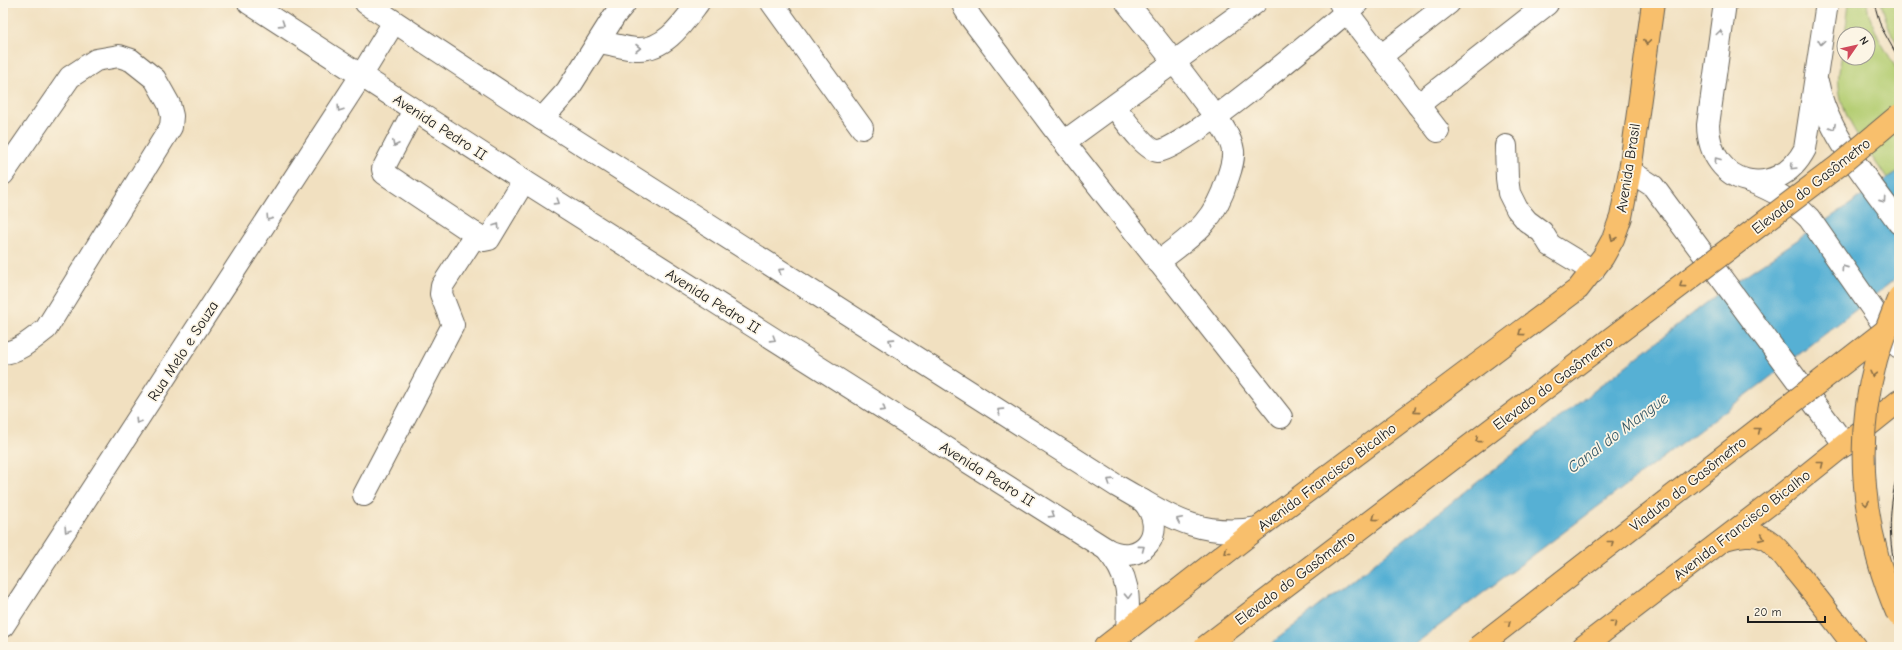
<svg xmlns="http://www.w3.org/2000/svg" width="1902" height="650" font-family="'Comic Neue',sans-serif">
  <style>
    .green { fill: #b4cd72; stroke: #687447 }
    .water { fill: #56b0d4; stroke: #396678 }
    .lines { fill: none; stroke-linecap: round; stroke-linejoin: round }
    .minor-casing { stroke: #676155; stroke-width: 24 }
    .major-casing { stroke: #676155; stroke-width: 24 }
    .minor { stroke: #fff; stroke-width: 22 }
    .major { stroke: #f8bf6c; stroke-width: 22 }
    .tram { stroke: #1c1c1c; stroke-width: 1 }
    .highway-bridge-casing { stroke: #676155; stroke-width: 24; stroke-linecap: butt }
    .highway-bridge { stroke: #f8bf6c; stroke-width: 22 }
    .oneway { stroke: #999 }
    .oneway2 { stroke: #8a6e44 }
    .labels { text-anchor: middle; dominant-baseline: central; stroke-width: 3.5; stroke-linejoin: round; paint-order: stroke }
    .street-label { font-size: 15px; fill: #1c1c1c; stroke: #fcf5e5 }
    .water-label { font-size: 16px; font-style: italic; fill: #335766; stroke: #fcf5e5 }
  </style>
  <rect width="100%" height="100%" fill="#fcf5e5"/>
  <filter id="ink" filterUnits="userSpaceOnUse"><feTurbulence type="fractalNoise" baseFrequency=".025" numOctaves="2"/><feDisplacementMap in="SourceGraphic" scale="8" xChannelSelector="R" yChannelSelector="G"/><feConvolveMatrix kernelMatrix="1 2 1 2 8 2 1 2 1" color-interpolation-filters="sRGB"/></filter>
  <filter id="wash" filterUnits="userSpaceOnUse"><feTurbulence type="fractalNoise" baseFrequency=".012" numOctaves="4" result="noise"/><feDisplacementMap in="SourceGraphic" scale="16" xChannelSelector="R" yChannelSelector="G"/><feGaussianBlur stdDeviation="0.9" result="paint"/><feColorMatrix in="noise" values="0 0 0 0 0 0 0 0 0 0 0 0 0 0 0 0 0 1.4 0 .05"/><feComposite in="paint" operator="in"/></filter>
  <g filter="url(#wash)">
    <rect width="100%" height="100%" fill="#f1e0c0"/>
    <g class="green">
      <path d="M1849,3H1867L1869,15L1879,39L1899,73V171L1887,179C1869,151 1842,121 1839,87C1837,73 1842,57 1844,44V58H1868V34H1845Z"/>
      <polygon points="1881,3 1899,3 1899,48 1888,26"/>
    </g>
    <polygon class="water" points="1899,171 1899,276 1765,381 1411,647 1267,647 1719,293"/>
  </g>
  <g filter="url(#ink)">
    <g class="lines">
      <defs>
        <g id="minor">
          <path d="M249,3L524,181L1106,549C1130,576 1129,596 1127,630"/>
          <path d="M366,3L542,119L1117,486C1167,514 1197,539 1258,528"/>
          <polyline points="772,3 862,128"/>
          <polyline points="964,3 964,7 971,18 1064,142"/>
          <path d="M1127,3C1153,35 1178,66 1202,99C1212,112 1231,134 1233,151C1234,161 1230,171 1227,180C1214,223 1192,236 1158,262"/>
          <polyline points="1255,3 1064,142 1281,417"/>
          <polyline points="1340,3 1438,131"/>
          <path d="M1725,3L1708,125C1709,186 1777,203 1805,149L1827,3"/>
          <path d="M599,42C612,44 624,48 636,49C665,51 683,23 698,3"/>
          <polyline points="1381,56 1449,3"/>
          <path d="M1818,85C1827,134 1871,183 1899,223"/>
          <polyline points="1418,105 1547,4"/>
          <path d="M1114,106C1123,117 1145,150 1158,151C1182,152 1330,26 1357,3"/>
          <polyline points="414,110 383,169 384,173 484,240 489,239 524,181"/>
          <polyline points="542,119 567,91 615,15 625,3"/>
          <polyline points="1506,146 1507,178 1509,193 1517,209 1527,221 1542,232 1550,245 1593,271"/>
          <polyline points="1630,171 1653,186 1845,445"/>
          <path d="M3,174L70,77L96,60L119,56L131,60L155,79L169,104L172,116L171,127L46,329C34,338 19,352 3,353"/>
          <path d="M1750,181C1774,191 1791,200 1809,218L1899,347"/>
          <polyline points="364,495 453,325 441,294 442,286 476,234"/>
          <path d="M1106,549C1142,568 1170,531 1143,501"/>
          <polyline points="3,626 361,76 394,22"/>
        </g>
        <g id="major">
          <path d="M1725,539C1737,536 1752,532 1764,538C1775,544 1785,557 1792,567C1814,593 1834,620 1855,647"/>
          <polyline points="1105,647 1258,528 1578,289 1603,257 1613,239 1621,217 1630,171 1653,3"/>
          <polyline points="1583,647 1779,497 1899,401"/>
        </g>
      </defs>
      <use href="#minor" class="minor-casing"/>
      <use href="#major" class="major-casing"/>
      <use href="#minor" class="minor"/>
      <use href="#major" class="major"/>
      <g class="tram">
        <polyline points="1874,3 1881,27 1899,59"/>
        <path d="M1899,468C1889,503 1886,544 1899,579"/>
      </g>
      <defs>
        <g id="highway-bridge">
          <path d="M1898,615C1863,534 1853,446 1876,360C1882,338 1891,318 1899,297"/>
          <polyline points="1205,647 1838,166 1899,115"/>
          <polyline points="1478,647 1899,320"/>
        </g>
      </defs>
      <use href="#highway-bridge" class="highway-bridge-casing"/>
      <use href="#highway-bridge" class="highway-bridge"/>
    </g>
    <defs><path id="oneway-chevron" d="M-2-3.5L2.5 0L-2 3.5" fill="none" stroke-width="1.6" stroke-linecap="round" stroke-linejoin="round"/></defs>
    <g class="oneway">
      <use href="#oneway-chevron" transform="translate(282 24) rotate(33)"/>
      <use href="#oneway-chevron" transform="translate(1720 33) rotate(-82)"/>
      <use href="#oneway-chevron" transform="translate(1821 42) rotate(98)"/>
      <use href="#oneway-chevron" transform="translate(638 48)"/>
      <use href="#oneway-chevron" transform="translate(340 109) rotate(123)"/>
      <use href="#oneway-chevron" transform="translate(1833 127) rotate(62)"/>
      <use href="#oneway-chevron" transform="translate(395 144) rotate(116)"/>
      <use href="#oneway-chevron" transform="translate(1717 160) rotate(-126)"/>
      <use href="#oneway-chevron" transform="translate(1793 167) rotate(135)"/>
      <use href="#oneway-chevron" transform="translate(1883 200) rotate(55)"/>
      <use href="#oneway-chevron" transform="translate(557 202) rotate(32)"/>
      <use href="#oneway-chevron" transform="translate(269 218) rotate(123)"/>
      <use href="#oneway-chevron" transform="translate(497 226) rotate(-57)"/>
      <use href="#oneway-chevron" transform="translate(1844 268) rotate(-125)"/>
      <use href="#oneway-chevron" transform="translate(781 271) rotate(-147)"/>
      <use href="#oneway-chevron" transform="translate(773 339) rotate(32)"/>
      <use href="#oneway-chevron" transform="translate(891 341) rotate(-147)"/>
      <use href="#oneway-chevron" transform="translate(883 409) rotate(32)"/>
      <use href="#oneway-chevron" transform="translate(1000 411) rotate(-147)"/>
      <use href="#oneway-chevron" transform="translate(138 421) rotate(123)"/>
      <use href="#oneway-chevron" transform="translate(1110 481) rotate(-147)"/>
      <use href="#oneway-chevron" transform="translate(1052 515) rotate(32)"/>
      <use href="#oneway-chevron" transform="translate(1179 520) rotate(-154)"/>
      <use href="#oneway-chevron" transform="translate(67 530) rotate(123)"/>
      <use href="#oneway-chevron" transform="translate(1142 548) rotate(-37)"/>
      <use href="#oneway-chevron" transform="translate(1128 596) rotate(88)"/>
    </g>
    <g class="oneway2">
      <use href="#oneway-chevron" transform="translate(1647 42) rotate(98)"/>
      <use href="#oneway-chevron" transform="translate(1613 238) rotate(113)"/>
      <use href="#oneway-chevron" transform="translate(1682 285) rotate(143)"/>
      <use href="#oneway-chevron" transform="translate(1521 333) rotate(143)"/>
      <use href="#oneway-chevron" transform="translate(1873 374) rotate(103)"/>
      <use href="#oneway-chevron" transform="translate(1416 411) rotate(143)"/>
      <use href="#oneway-chevron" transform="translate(1758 430) rotate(-38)"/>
      <use href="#oneway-chevron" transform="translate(1478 440) rotate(143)"/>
      <use href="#oneway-chevron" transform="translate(1821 464) rotate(-38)"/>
      <use href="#oneway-chevron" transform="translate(1866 503) rotate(82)"/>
      <use href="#oneway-chevron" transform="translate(1375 518) rotate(143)"/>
      <use href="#oneway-chevron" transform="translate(1762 538) rotate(23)"/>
      <use href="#oneway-chevron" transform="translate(1611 543) rotate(-38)"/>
      <use href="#oneway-chevron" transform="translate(1227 552) rotate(142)"/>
      <use href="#oneway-chevron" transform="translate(1508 623) rotate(-38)"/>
      <use href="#oneway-chevron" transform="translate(1614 623) rotate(-37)"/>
    </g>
  </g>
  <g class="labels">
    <g class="street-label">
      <text transform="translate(440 127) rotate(33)">Avenida Pedro II</text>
      <text transform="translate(1628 168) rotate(-81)">Avenida Brasil</text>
      <text transform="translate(1811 186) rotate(-38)">Elevado do Gasômetro</text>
      <text transform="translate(713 301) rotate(32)">Avenida Pedro II</text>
      <text transform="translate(183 351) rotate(-57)">Rua Melo e Souza</text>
      <text transform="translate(1553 383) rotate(-37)">Elevado do Gasômetro</text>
      <text transform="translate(987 474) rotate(32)">Avenida Pedro II</text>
      <text transform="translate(1327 477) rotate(-37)">Avenida Francisco Bicalho</text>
      <text transform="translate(1688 484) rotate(-38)">Viaduto do Gasômetro</text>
      <text transform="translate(1742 525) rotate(-38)">Avenida Francisco Bicalho</text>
      <text transform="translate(1295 578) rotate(-37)">Elevado do Gasômetro</text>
    </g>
    <g class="water-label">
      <text transform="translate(1618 433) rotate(-37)">Canal do Mangue</text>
    </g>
  </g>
  <rect width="1902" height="650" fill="none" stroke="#fcf5e5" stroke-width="16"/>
  <g transform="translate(1856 46) rotate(56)"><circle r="19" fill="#fcf5e5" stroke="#a29e95"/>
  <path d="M0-3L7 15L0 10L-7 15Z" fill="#d1495b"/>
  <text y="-6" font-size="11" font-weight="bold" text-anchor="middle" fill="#1c1c1c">N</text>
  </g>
  <path d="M1748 616v6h77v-6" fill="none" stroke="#1c1c1c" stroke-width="2"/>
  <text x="1754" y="616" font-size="12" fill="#1c1c1c" stroke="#fcf5e5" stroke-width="3" paint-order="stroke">20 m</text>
</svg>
